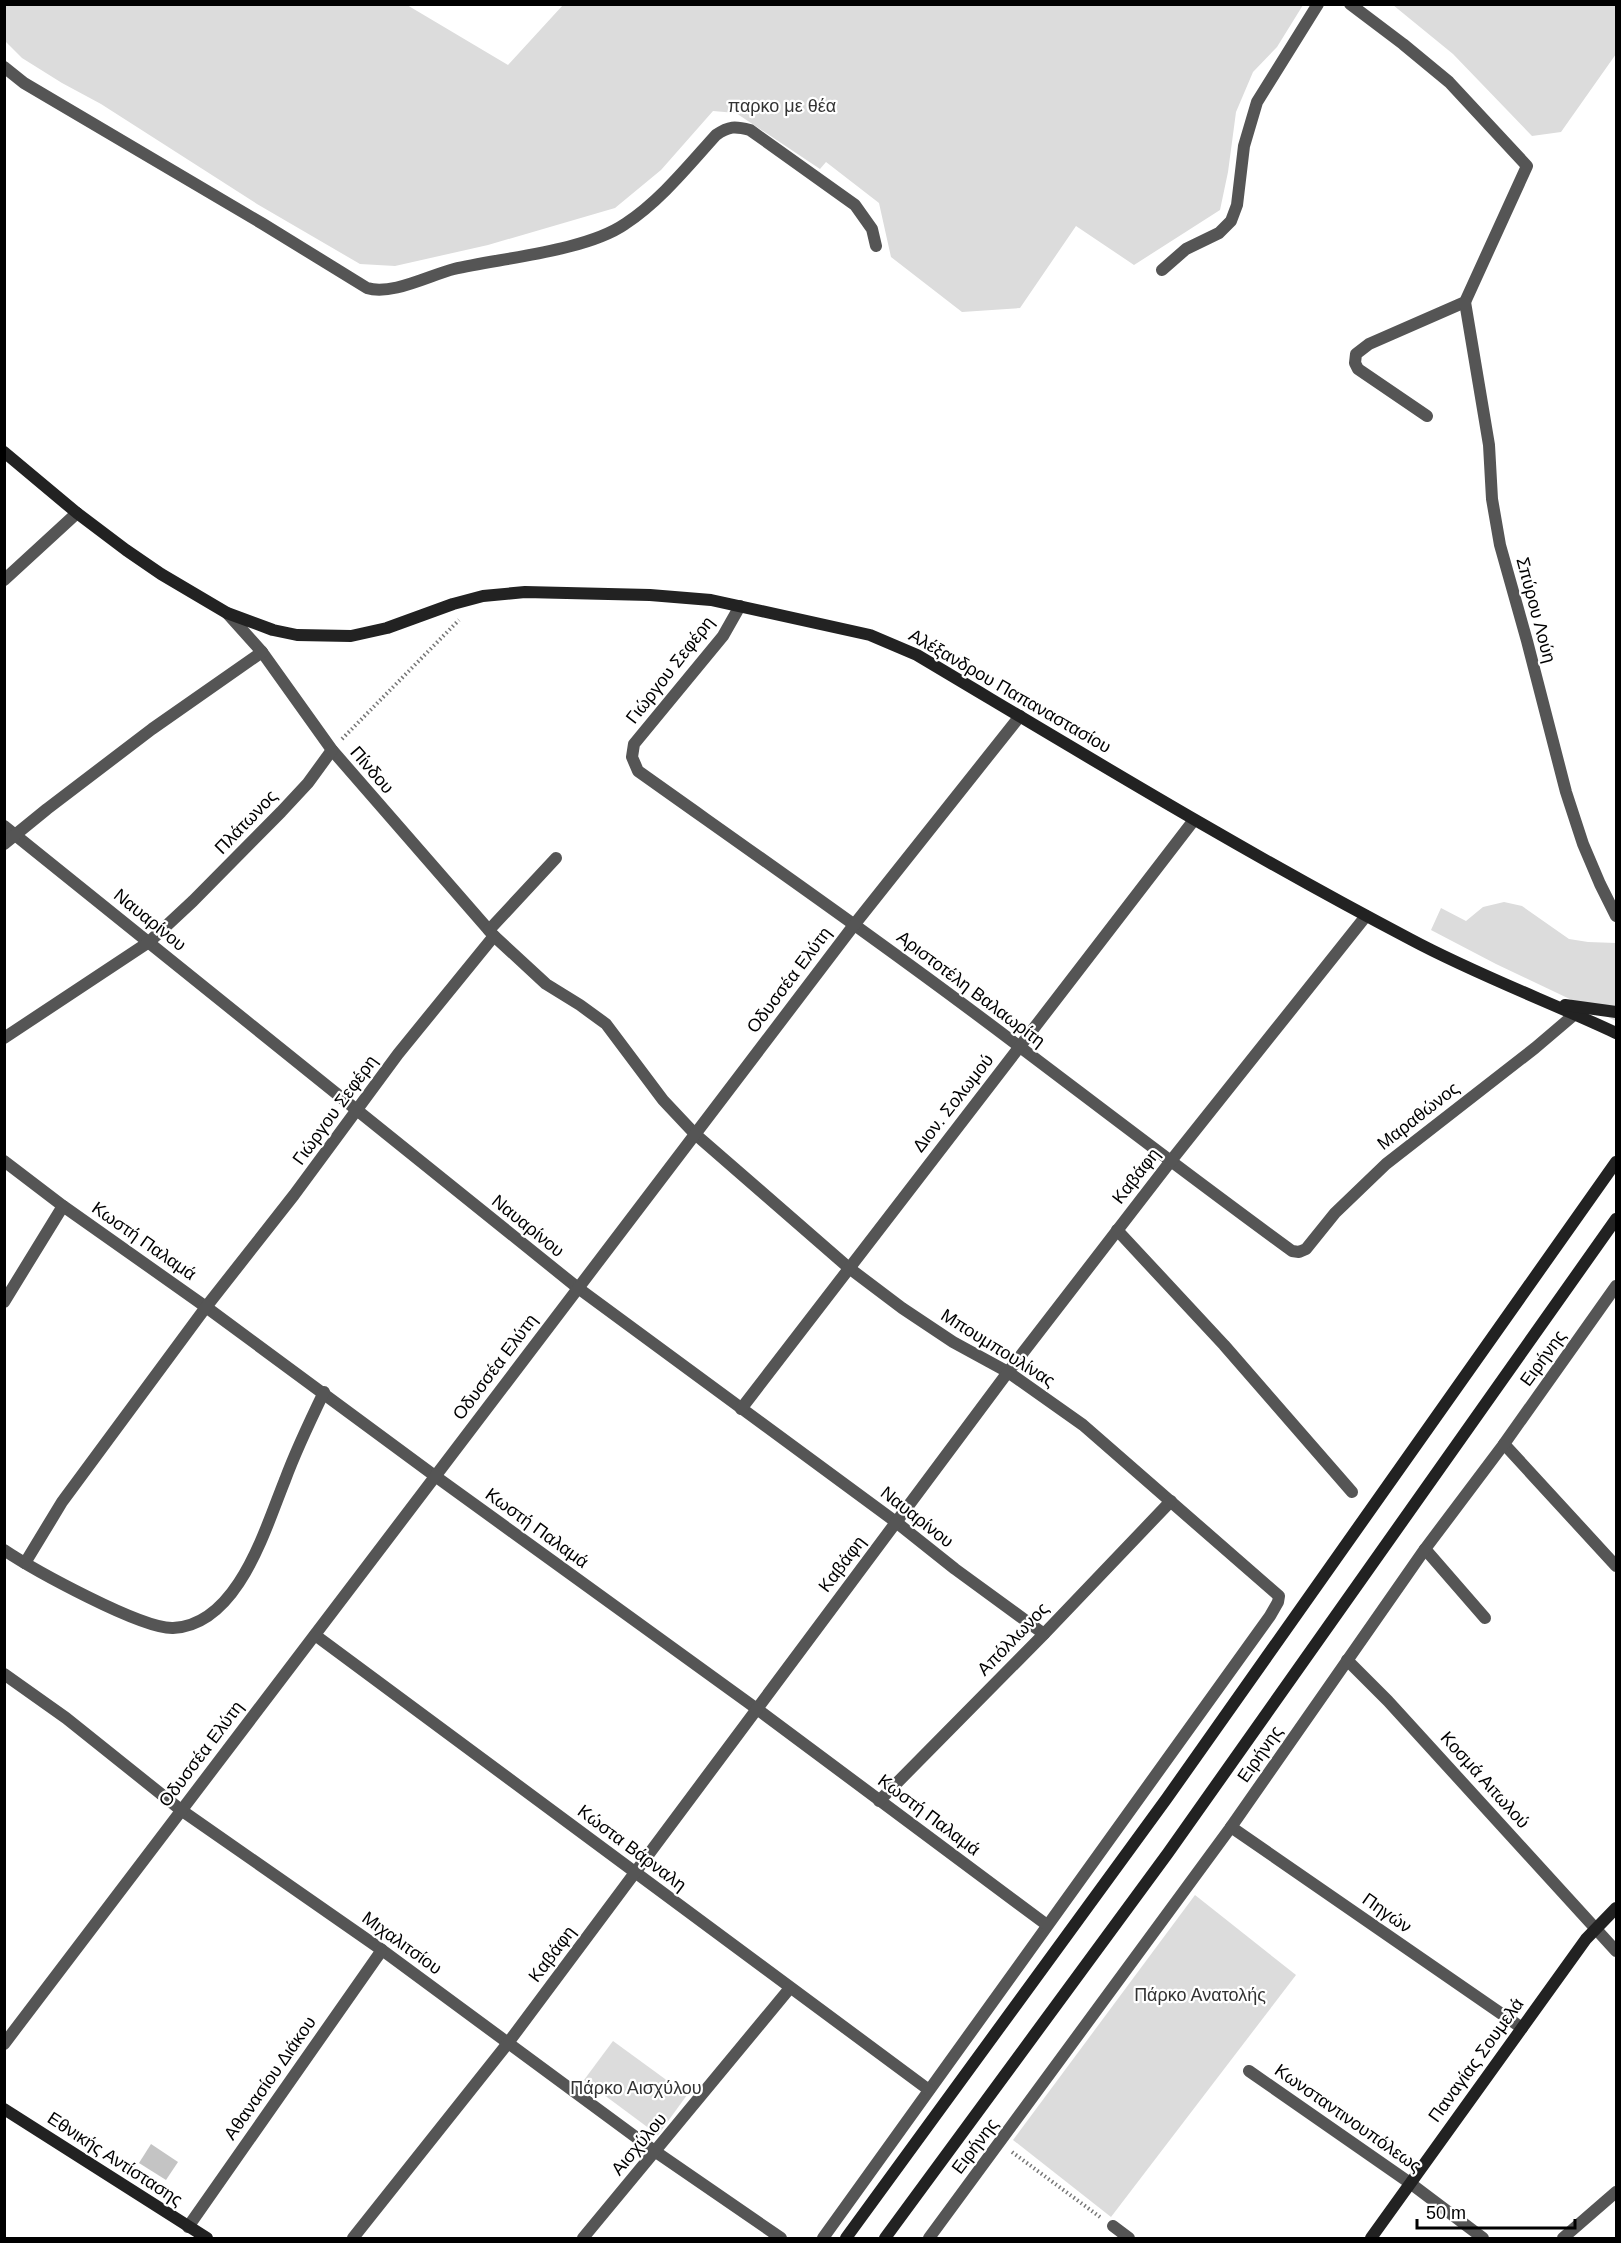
<svg xmlns="http://www.w3.org/2000/svg" width="1621" height="2243" font-family="Arial,sans-serif">
  <style>
    .green { fill: #dcdcdc }
    .building { fill: #c4c4c4 }
    .lines { fill: none; stroke-linecap: round; stroke-linejoin: round }
    .path { stroke: #777; stroke-width: 4; stroke-dasharray: 1.5 3; stroke-linecap: butt }
    .street { stroke: #555; stroke-width: 12 }
    .secondary { stroke: #222; stroke-width: 12 }
    .labels { text-anchor: middle; dominant-baseline: central; stroke-width: 4.5; stroke-linejoin: round; paint-order: stroke }
    .park-label { font-size: 18px; fill: #333; stroke: #fff }
    .street-label { font-size: 18px; fill: #000; stroke: #fff }
  </style>
  <rect width="100%" height="100%" fill="#fff"/>
  <g class="green">
    <polygon points="4,5 407,5 508,65 563,5 1303,5 1277,47 1253,72 1236,112 1228,172 1220,210 1134,265 1076,226 1020,308 962,312 891,257 879,203 826,162 820,169 736,113 713,111 661,170 615,208 488,245 395,266 360,264 257,204 101,104 62,83 22,58 5,41"/>
    <polygon points="1393,5 1616,5 1616,54 1561,132 1532,136 1453,54"/>
    <polygon points="1504,902 1522,906 1569,939 1588,942 1616,943 1616,1021 1496,964 1431,930 1441,908 1466,921 1483,907"/>
    <polygon points="1195,1895 1296,1975 1111,2217 1013,2140"/>
    <polygon points="613,2041 687,2095 658,2135 584,2080"/>
  </g>
  <polygon class="building" points="151,2144 178,2162 166,2180 139,2163"/>
  <g class="lines">
    <g class="path">
      <polyline points="342,739 459,620"/>
      <polyline points="1012,2152 1100,2217"/>
    </g>
    <g class="street">
      <polyline points="1350,4 1403,44 1449,82 1527,166 1465,302 1369,344 1356,354 1355,363 1358,369 1427,416"/>
      <path d="M4,67L24,83L263,224L367,288C391,296 430,275 454,269C502,258 586,251 625,224C660,201 688,166 716,135C729,126 735,126 750,130L855,205L872,229L876,246"/>
      <polyline points="1162,270 1186,249 1219,233 1231,221 1237,205 1244,146 1257,102 1318,4"/>
      <polyline points="1465,302 1489,445 1492,499 1500,545 1527,641 1566,792 1583,844 1600,884 1616,916"/>
      <polyline points="4,580 77,513"/>
      <path d="M740,606L723,636L634,744L632,757L638,771C766,862 895,952 1020,1047C1110,1115 1200,1184 1292,1251L1299,1252L1306,1249L1335,1213L1386,1164L1535,1048L1575,1014"/>
      <polyline points="227,613 262,652 332,750 494,936 546,984 580,1005 606,1024 663,1100 695,1134 849,1268 902,1308 953,1342 1008,1372 1083,1425 1279,1596 1278,1602 1270,1616 823,2238"/>
      <polyline points="4,826 578,1288 896,1522 955,1569 1044,1634"/>
      <polyline points="4,844 47,809 152,729 262,652"/>
      <polyline points="489,930 556,858"/>
      <polyline points="4,1038 149,942 193,901 281,812 308,783 332,750"/>
      <polyline points="4,1161 63,1206 206,1307 435,1476 757,1709 1047,1925"/>
      <polyline points="1117,1230 1224,1345 1352,1492"/>
      <polyline points="4,1302 63,1206"/>
      <polyline points="741,1409 1194,820"/>
      <polyline points="1504,1444 1616,1566"/>
      <polyline points="1425,1549 1485,1618"/>
      <path d="M4,1550C34,1570 141,1629 173,1628C238,1625 265,1529 285,1480C296,1450 310,1421 324,1392"/>
      <polyline points="25,1563 62,1502 206,1307 294,1195 398,1054 494,936"/>
      <polyline points="315,1635 929,2090"/>
      <polyline points="1347,1660 1388,1701 1616,1951"/>
      <polyline points="4,1674 66,1718 181,1810 382,1950 656,2152 781,2238"/>
      <polyline points="879,1801 1044,1634 1171,1501"/>
      <polyline points="1231,1827 1522,2028"/>
      <polyline points="4,2044 854,925 1020,716"/>
      <polyline points="1249,2071 1410,2183 1483,2238"/>
      <polyline points="1113,2226 1129,2238"/>
      <polyline points="188,2227 382,1950"/>
      <polyline points="353,2238 508,2043 1008,1372 1170,1162 1366,916"/>
      <polyline points="583,2238 790,1988"/>
      <polyline points="929,2238 1231,1827 1425,1549 1504,1444 1616,1286"/>
      <polyline points="1563,2238 1616,2192"/>
    </g>
    <g class="secondary">
      <path d="M4,452L77,513L126,550L161,574L227,613L273,630L297,635L351,636L387,628L453,604L483,596L525,592L650,595L711,600L870,635L917,655C1080,752 1242,851 1410,939C1477,975 1548,1001 1616,1033"/>
      <polyline points="1565,1005 1616,1012"/>
      <polyline points="4,2109 207,2238"/>
      <polyline points="846,2238 1167,1798 1616,1162"/>
      <polyline points="885,2238 1168,1853 1616,1219"/>
      <polyline points="1371,2238 1586,1939 1616,1908"/>
    </g>
  </g>
  <g class="labels">
    <g class="park-label">
      <text x="782" y="106">παρκο με θέα</text>
      <text x="1200" y="1995">Πάρκο Ανατολής</text>
      <text x="636" y="2088">Πάρκο Αισχύλου</text>
    </g>
    <g class="street-label">
      <text transform="translate(1536 610) rotate(75)">Σπύρου Λούη</text>
      <text transform="translate(670 670) rotate(-52)">Γιώργου Σεφέρη</text>
      <text transform="translate(1010 691) rotate(30)">Αλέξανδρου Παπαναστασίου</text>
      <text transform="translate(372 770) rotate(49)">Πίνδου</text>
      <text transform="translate(246 822) rotate(-46)">Πλάτωνος</text>
      <text transform="translate(150 920) rotate(39)">Ναυαρίνου</text>
      <text transform="translate(789 980) rotate(-53)">Οδυσσέα Ελύτη</text>
      <text transform="translate(971 989) rotate(37)">Αριστοτέλη Βαλαωρίτη</text>
      <text transform="translate(953 1103) rotate(-52)">Διον. Σολωμού</text>
      <text transform="translate(335 1110) rotate(-54)">Γιώργου Σεφέρη</text>
      <text transform="translate(1418 1116) rotate(-38)">Μαραθώνος</text>
      <text transform="translate(1136 1176) rotate(-52)">Καβάφη</text>
      <text transform="translate(528 1226) rotate(39)">Ναυαρίνου</text>
      <text transform="translate(144 1241) rotate(35)">Κωστή Παλαμά</text>
      <text transform="translate(998 1348) rotate(32)">Μπουμπουλίνας</text>
      <text transform="translate(1543 1358) rotate(-54)">Ειρήνης</text>
      <text transform="translate(495 1367) rotate(-53)">Οδυσσέα Ελύτη</text>
      <text transform="translate(917 1517) rotate(38)">Ναυαρίνου</text>
      <text transform="translate(537 1528) rotate(36)">Κωστή Παλαμά</text>
      <text transform="translate(842 1564) rotate(-53)">Καβάφη</text>
      <text transform="translate(1013 1639) rotate(-46)">Απόλλωνος</text>
      <text transform="translate(201 1754) rotate(-53)">Οδυσσέα Ελύτη</text>
      <text transform="translate(1260 1754) rotate(-55)">Ειρήνης</text>
      <text transform="translate(1485 1780) rotate(48)">Κοσμά Αιτωλού</text>
      <text transform="translate(929 1815) rotate(37)">Κωστή Παλαμά</text>
      <text transform="translate(632 1848) rotate(37)">Κώστα Βάρναλη</text>
      <text transform="translate(1387 1913) rotate(35)">Πηγών</text>
      <text transform="translate(402 1943) rotate(36)">Μιχαλιτσίου</text>
      <text transform="translate(552 1954) rotate(-53)">Καβάφη</text>
      <text transform="translate(1476 2060) rotate(-54)">Παναγίας Σουμελά</text>
      <text transform="translate(270 2078) rotate(-55)">Αθανασίου Διάκου</text>
      <text transform="translate(1348 2118) rotate(35)">Κωνσταντινουπόλεως</text>
      <text transform="translate(639 2144) rotate(-50)">Αισχύλου</text>
      <text transform="translate(975 2146) rotate(-53)">Ειρήνης</text>
      <text transform="translate(115 2159) rotate(33)">Εθνικής Αντίστασης</text>
    </g>
  </g>
  <rect width="1621" height="2243" fill="none" stroke="#000000" stroke-width="12"/>
  <path d="M1417 2219v9h158v-9" fill="none" stroke="#000000" stroke-width="3"/>
  <text x="1426" y="2219" font-size="18" fill="#000000" stroke="#ffffff" stroke-width="4.5" paint-order="stroke">50 m</text>
</svg>
